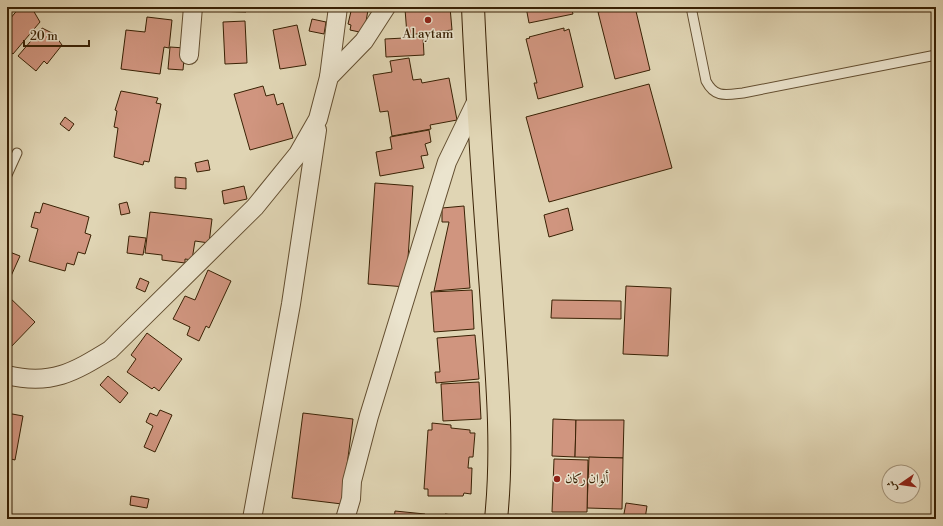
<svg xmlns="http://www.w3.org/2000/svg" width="943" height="526" font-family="'Libre Bodoni',Amiri,serif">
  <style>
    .building { fill: #d0957f; stroke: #392104 }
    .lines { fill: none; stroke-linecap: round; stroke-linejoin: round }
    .lane-casing { stroke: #634e30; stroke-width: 11 }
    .street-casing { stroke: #634e30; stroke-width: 20 }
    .primary-casing { stroke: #392104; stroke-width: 24 }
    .lane { stroke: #ebe4ce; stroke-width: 9 }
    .street { stroke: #ebe4ce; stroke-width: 18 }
    .primary { stroke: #e0d5b4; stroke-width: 22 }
    .poi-dot { fill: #8f2418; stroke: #ebe4ce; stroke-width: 1.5 }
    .labels { text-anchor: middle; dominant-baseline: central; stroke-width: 3; stroke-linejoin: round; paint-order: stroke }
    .poi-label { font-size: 13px; fill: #392104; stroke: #ebe4ce }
  </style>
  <rect width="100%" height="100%" fill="#e0d5b4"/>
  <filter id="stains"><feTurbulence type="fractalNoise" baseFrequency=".005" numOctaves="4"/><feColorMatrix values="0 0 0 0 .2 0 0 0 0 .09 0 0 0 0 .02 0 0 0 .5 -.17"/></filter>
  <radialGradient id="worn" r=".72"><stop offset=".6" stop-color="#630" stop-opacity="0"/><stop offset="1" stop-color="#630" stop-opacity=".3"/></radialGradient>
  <g class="building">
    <polygon points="20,7 28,7 33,10 40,22 13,54 7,49 7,20 9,20"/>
    <polygon points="212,7 246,7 246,12 212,11"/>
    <polygon points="266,7 321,7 321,8 267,11"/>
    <polygon points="352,7 377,7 376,11 368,10 364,33 350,30 351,25 348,24"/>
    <polygon points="407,7 450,7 452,30 407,35 405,9"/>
    <polygon points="526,7 571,7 573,14 529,23"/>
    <polygon points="621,7 635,7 650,70 615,79 598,12"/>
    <polygon points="147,17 172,20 169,48 164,47 160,74 121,69 126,30 145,32"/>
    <polygon points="312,19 326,22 324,34 309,31"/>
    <polygon points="245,21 247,63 225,64 223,22"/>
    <polygon points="297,25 306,65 280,69 273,30"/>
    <polygon points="42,28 54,34 62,45 47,64 44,61 36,71 18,56"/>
    <polygon points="564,28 564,31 569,29 583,87 538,99 534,83 537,83 526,39 530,38 529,37"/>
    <polygon points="423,37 424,55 386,57 385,39"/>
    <polygon points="170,47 185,48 183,70 168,69"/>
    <polygon points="409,58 413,80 421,79 422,83 449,78 457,120 430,125 431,129 392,136 388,111 380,112 373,75 392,72 390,61"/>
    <polygon points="649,84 672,168 549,202 526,117"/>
    <polygon points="263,86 266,96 274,94 277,105 283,103 293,138 250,150 234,94"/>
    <polygon points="121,91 158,98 156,103 161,104 149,162 144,161 143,165 114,157 118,128 114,127 117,111 115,110"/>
    <polygon points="65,117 74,124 69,131 60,124"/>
    <polygon points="429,130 431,142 425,144 428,155 421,156 424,168 380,176 376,152 392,149 390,137"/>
    <polygon points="208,160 210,170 197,172 195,163"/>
    <polygon points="175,177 186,178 186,189 175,188"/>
    <polygon points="375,183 413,186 406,287 368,284"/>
    <polygon points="244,186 247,199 224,204 222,191"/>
    <polygon points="127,202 130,213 121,215 119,204"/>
    <polygon points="43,203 89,217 85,233 91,235 85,254 78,252 74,265 67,263 65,271 29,261 38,229 31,227 35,212 40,213"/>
    <polygon points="464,206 470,288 434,291 449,222 442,222 442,208"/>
    <polygon points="568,208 573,230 549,237 544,215"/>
    <polygon points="150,212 212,219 209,243 195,241 192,260 185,259 185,263 162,260 162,255 145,253"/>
    <polygon points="129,236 146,238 143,255 127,253"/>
    <polygon points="7,251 20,256 11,276 7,274"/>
    <polygon points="208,270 231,281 209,328 206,326 199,341 187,335 190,327 173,319 185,296 195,300"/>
    <polygon points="140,278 149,282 145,292 136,288"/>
    <polygon points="626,286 671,288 668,356 623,354"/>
    <polygon points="472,290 474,329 434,332 431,292"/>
    <polygon points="7,295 35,322 9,349 7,347"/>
    <polygon points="552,300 621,301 621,319 551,318"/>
    <polygon points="147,333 182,359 159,391 154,387 152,389 127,372 136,359 131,355"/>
    <polygon points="475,335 479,379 436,383 435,372 440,372 437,338"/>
    <polygon points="108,376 128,393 120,403 100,385"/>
    <polygon points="479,382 481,419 443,421 441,384"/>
    <polygon points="160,410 172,415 155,452 144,447 153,426 146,422 150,413 157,416"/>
    <polygon points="7,413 23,416 15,460 7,458"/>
    <polygon points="303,413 353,419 342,504 292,498"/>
    <polygon points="553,419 576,420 575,457 552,456"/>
    <polygon points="576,420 624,420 623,458 575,457"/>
    <polygon points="432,423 451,425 451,428 470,430 470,433 475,433 473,457 469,457 468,468 472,468 471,494 464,493 463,496 428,496 428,489 424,489 428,430 432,430"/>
    <polygon points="589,457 623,458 622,509 587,508"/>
    <polygon points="554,459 588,460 587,512 552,512"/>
    <polygon points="131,496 149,499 147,508 130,505"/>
    <polygon points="626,503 647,506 645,519 623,519"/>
    <polygon points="395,511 425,514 425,519 394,519"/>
    <polygon points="445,514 475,518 475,519 444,519"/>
  </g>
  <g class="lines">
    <defs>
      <g id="lane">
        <path d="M691,7L706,81C715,98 725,95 743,93L936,55"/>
        <polyline points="7,175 17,153"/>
      </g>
      <g id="street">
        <polyline points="189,55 193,7"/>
        <polyline points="329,77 338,7"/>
        <path d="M7,375C51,386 74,372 110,350L255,207L298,154L318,119L329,77L364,41L386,7"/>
        <polyline points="252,519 291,304 317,130"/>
        <polyline points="345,519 351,499 352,481 369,416 447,162 477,100"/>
      </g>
      <path id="primary" d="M473,7C477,101 484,196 491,290C496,366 504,443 496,519"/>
    </defs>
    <use href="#lane" class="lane-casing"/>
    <use href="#street" class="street-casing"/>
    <use href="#primary" class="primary-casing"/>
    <use href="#lane" class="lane"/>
    <use href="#street" class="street"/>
    <use href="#primary" class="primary"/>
  </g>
  <g class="poi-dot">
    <circle cx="428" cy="20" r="4"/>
    <circle cx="557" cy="479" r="4"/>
  </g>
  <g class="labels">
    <g class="poi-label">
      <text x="428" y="34">Al aytam</text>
      <text x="565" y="479" text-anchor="start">ألوان ركان</text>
    </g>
  </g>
  <rect width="943" height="526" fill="none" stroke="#e0d5b4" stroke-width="24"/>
  <rect x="8" y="8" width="927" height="510" fill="none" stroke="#392104" stroke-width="2"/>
  <rect x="12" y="12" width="919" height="502" fill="none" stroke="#392104"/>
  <g transform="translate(901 484) rotate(257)"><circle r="19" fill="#ebe4ce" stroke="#a4967d"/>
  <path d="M0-3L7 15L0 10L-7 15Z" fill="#8f2418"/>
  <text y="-6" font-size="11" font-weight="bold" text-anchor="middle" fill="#392104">ش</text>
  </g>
  <path d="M24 40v6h65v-6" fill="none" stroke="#392104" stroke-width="2"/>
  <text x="30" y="40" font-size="12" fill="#392104" stroke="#ebe4ce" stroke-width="3" paint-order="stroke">20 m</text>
  <rect width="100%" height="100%" filter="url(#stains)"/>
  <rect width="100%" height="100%" fill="url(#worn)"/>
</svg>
